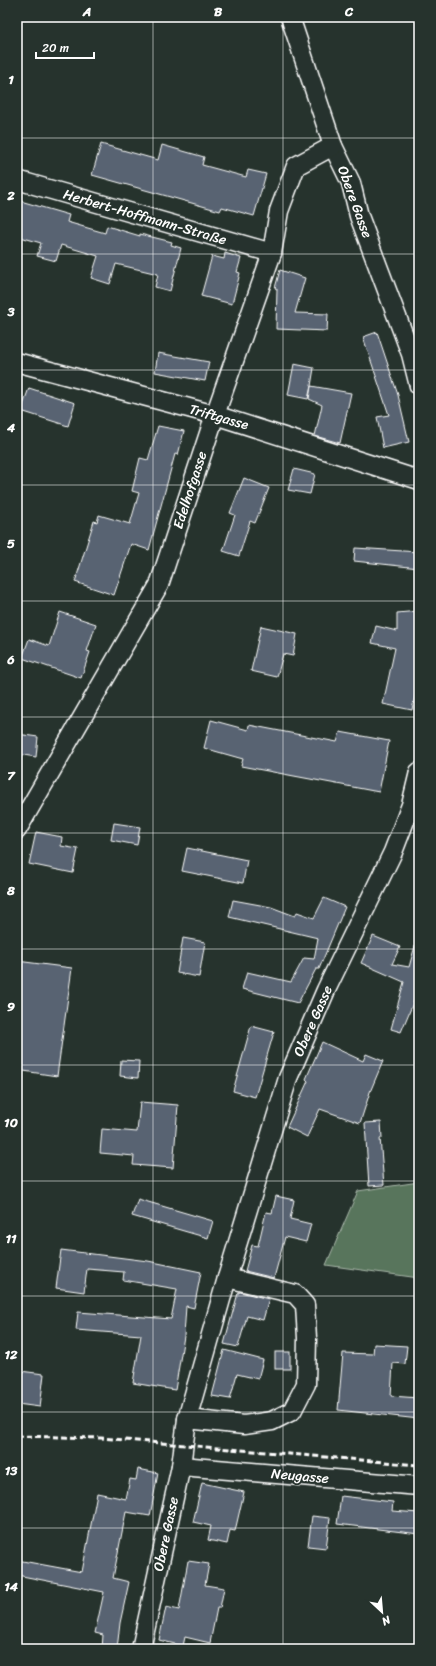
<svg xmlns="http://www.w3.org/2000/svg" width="436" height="1666" font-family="Sriracha,sans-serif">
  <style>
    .grass { fill: #58745b; stroke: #acbaad }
    .building { fill: #586472; stroke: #fff }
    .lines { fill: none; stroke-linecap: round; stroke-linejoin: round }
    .minor-casing { stroke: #fff; stroke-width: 21 }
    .minor { stroke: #26332d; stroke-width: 18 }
    .rail { stroke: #fff; stroke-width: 3; stroke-dasharray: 6 3; stroke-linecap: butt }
    .grid { fill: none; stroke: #fff; stroke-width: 1; stroke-opacity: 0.55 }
    .labels { text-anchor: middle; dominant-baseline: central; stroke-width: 3.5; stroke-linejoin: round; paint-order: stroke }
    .street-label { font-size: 14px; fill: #fff; stroke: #26332d }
    .neatline { fill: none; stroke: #fff; stroke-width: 1.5 }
    .grid-label { font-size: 13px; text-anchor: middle; font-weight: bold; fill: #fff }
  </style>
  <rect width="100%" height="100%" fill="#26332d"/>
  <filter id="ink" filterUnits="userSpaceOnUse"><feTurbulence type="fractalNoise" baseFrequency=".025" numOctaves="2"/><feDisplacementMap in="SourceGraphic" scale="8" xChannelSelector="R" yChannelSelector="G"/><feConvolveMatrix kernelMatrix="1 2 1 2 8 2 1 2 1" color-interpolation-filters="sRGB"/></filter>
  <g filter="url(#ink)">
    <polygon class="grass" points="419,1182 419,1278 326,1265 358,1191"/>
    <g class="building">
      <polygon points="101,144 158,160 162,145 204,157 202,165 246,177 248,170 266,174 254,216 222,207 220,211 92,175"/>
      <polygon points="17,200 69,215 67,222 105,233 107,226 140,236 140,234 172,242 171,245 181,248 170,291 155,287 158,274 116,264 110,284 91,278 98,256 61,245 56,261 37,256 41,243 17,236"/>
      <polygon points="225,253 241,258 237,272 240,273 232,304 201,296 212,256 224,259"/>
      <polygon points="280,270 305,278 295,313 328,314 327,331 276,329 277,289 275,288"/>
      <polygon points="377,332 398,395 409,442 383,448 377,417 389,415 363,337"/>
      <polygon points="158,353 209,362 205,381 155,372"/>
      <polygon points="294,364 314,368 311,386 351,393 340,443 315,436 322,405 309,399 311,386 308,399 288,395"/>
      <polygon points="29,388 75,403 68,426 21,411"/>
      <polygon points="158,426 184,431 178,455 175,454 149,550 131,544 114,595 75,582 94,521 97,522 99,515 130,524 139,493 132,491 140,458 148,460"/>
      <polygon points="294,469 315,474 310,494 288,490"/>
      <polygon points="244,478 269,488 255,523 250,521 239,556 223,551 235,515 230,513"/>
      <polygon points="355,548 419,552 419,568 354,561"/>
      <polygon points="419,611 419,678 412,710 383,704 395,648 372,643 376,626 397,631 397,613"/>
      <polygon points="60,612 96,624 87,651 90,652 81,678 22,658 29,639 49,646"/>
      <polygon points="261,626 297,634 293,656 283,654 277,677 251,671"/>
      <polygon points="211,720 248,730 249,725 337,742 340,732 389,741 379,792 241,766 243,759 204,748"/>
      <polygon points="17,734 38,737 36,757 17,754"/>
      <polygon points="114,823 140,827 137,845 111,840"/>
      <polygon points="36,832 62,837 61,846 78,849 73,873 29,864"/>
      <polygon points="187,848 247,860 243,883 182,871"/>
      <polygon points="324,898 345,907 319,969 316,969 298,1003 242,989 247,972 291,982 304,958 314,959 318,938 229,917 233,900 271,907 295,916 297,912 314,918"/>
      <polygon points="373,936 400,947 392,964 409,967 415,946 419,947 419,989 401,1032 391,1029 404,982 361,963"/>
      <polygon points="183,938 205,942 199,977 177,973"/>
      <polygon points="17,961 72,968 57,1076 17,1070"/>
      <polygon points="251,1026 274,1032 255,1097 233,1091"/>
      <polygon points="322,1042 363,1061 366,1054 383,1061 370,1092 360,1123 320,1109 307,1137 287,1127 308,1081 306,1079"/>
      <polygon points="121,1060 139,1061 138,1078 120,1076"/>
      <polygon points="140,1102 178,1105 173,1168 133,1165 134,1156 100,1153 102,1129 137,1132"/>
      <polygon points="381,1122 382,1138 380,1138 384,1185 369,1186 365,1123"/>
      <polygon points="276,1196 294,1200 290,1219 311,1224 306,1242 285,1237 274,1278 245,1271 252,1245 258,1246 266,1212 272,1213"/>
      <polygon points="138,1199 213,1221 208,1238 132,1216"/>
      <polygon points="61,1250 148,1261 201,1272 194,1308 186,1306 184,1336 175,1390 133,1383 141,1335 76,1330 78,1312 171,1319 177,1289 123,1280 124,1272 87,1269 84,1292 56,1288"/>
      <polygon points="240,1292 269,1299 263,1320 247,1316 238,1347 224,1344 238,1293"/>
      <polygon points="374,1344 407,1346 405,1364 393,1363 391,1396 419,1398 419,1419 338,1410 343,1353 373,1354"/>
      <polygon points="224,1350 263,1360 258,1379 237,1374 230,1399 212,1396"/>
      <rect x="275" y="1352" width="15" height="17"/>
      <polygon points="20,1371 44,1374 40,1407 17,1404"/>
      <polygon points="138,1469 158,1473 150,1516 126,1512 113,1578 129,1582 120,1623 117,1649 102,1649 103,1635 95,1633 104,1592 17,1575 17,1560 82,1572 97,1493 126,1499 130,1479 136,1480"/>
      <polygon points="202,1483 244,1492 235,1531 230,1530 227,1544 208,1540 211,1526 193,1522"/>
      <polygon points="341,1496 393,1502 392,1511 419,1513 419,1534 337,1524"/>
      <polygon points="312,1516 330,1518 326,1548 308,1546"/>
      <polygon points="188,1561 209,1564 205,1585 224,1588 220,1608 217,1608 210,1643 185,1637 183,1646 159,1640 166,1607 179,1610"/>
    </g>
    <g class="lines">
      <defs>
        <g id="minor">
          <polyline points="290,17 333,146 351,183 359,216 411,354 419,386"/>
          <polyline points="17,180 272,253"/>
          <polyline points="17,364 20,363 215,415 419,480"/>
          <polyline points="17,830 159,585 215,415 272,253 279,211 296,166 333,146"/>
          <polyline points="187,1419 244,1425 272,1421 292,1411 306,1384 307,1338 305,1305 295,1294 227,1278"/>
          <polyline points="181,1466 419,1486"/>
          <polyline points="141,1649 181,1466 187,1419 227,1278 288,1078 326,990 393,852 411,805 419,772"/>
        </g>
      </defs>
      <use href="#minor" class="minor-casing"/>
      <use href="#minor" class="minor"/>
      <polyline class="rail" points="17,1436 101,1438 419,1465"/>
    </g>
  </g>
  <path class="grid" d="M153,17V1649M283,17V1649M17,138H419M17,254H419M17,370H419M17,485H419M17,601H419M17,717H419M17,833H419M17,949H419M17,1065H419M17,1181H419M17,1296H419M17,1412H419M17,1528H419"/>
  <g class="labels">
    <g class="street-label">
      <text transform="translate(355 202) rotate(70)">Obere Gasse</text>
      <text transform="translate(145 217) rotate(16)">Herbert-Hoffmann-Straße</text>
      <text transform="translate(219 417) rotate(16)">Triftgasse</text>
      <text transform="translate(190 490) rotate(-72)">Edelhofgasse</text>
      <text transform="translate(313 1021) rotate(-66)">Obere Gasse</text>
      <text transform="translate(300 1476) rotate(5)">Neugasse</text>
      <text transform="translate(166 1534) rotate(-78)">Obere Gasse</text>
    </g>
  </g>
  <rect width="436" height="1666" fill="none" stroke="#26332d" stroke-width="44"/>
  <g transform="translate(382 1612) rotate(154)" stroke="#26332d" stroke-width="3" paint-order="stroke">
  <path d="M0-3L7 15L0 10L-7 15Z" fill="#ffffff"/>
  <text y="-6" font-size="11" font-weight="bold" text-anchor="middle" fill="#ffffff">N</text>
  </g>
  <path d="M36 52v6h58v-6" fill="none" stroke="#ffffff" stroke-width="2"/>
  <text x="42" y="52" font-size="12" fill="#ffffff" stroke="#26332d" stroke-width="3" paint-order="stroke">20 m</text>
  <rect x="22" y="22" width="392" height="1622" class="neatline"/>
  <g class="grid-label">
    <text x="87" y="16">A</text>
    <text x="218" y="16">B</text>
    <text x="349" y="16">C</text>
    <text x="11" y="84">1</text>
    <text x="11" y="200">2</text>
    <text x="11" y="316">3</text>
    <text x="11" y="432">4</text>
    <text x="11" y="548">5</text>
    <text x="11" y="664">6</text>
    <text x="11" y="780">7</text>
    <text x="11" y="895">8</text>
    <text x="11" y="1011">9</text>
    <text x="11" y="1127">10</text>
    <text x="11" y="1243">11</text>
    <text x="11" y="1359">12</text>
    <text x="11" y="1475">13</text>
    <text x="11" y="1591">14</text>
  </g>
</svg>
